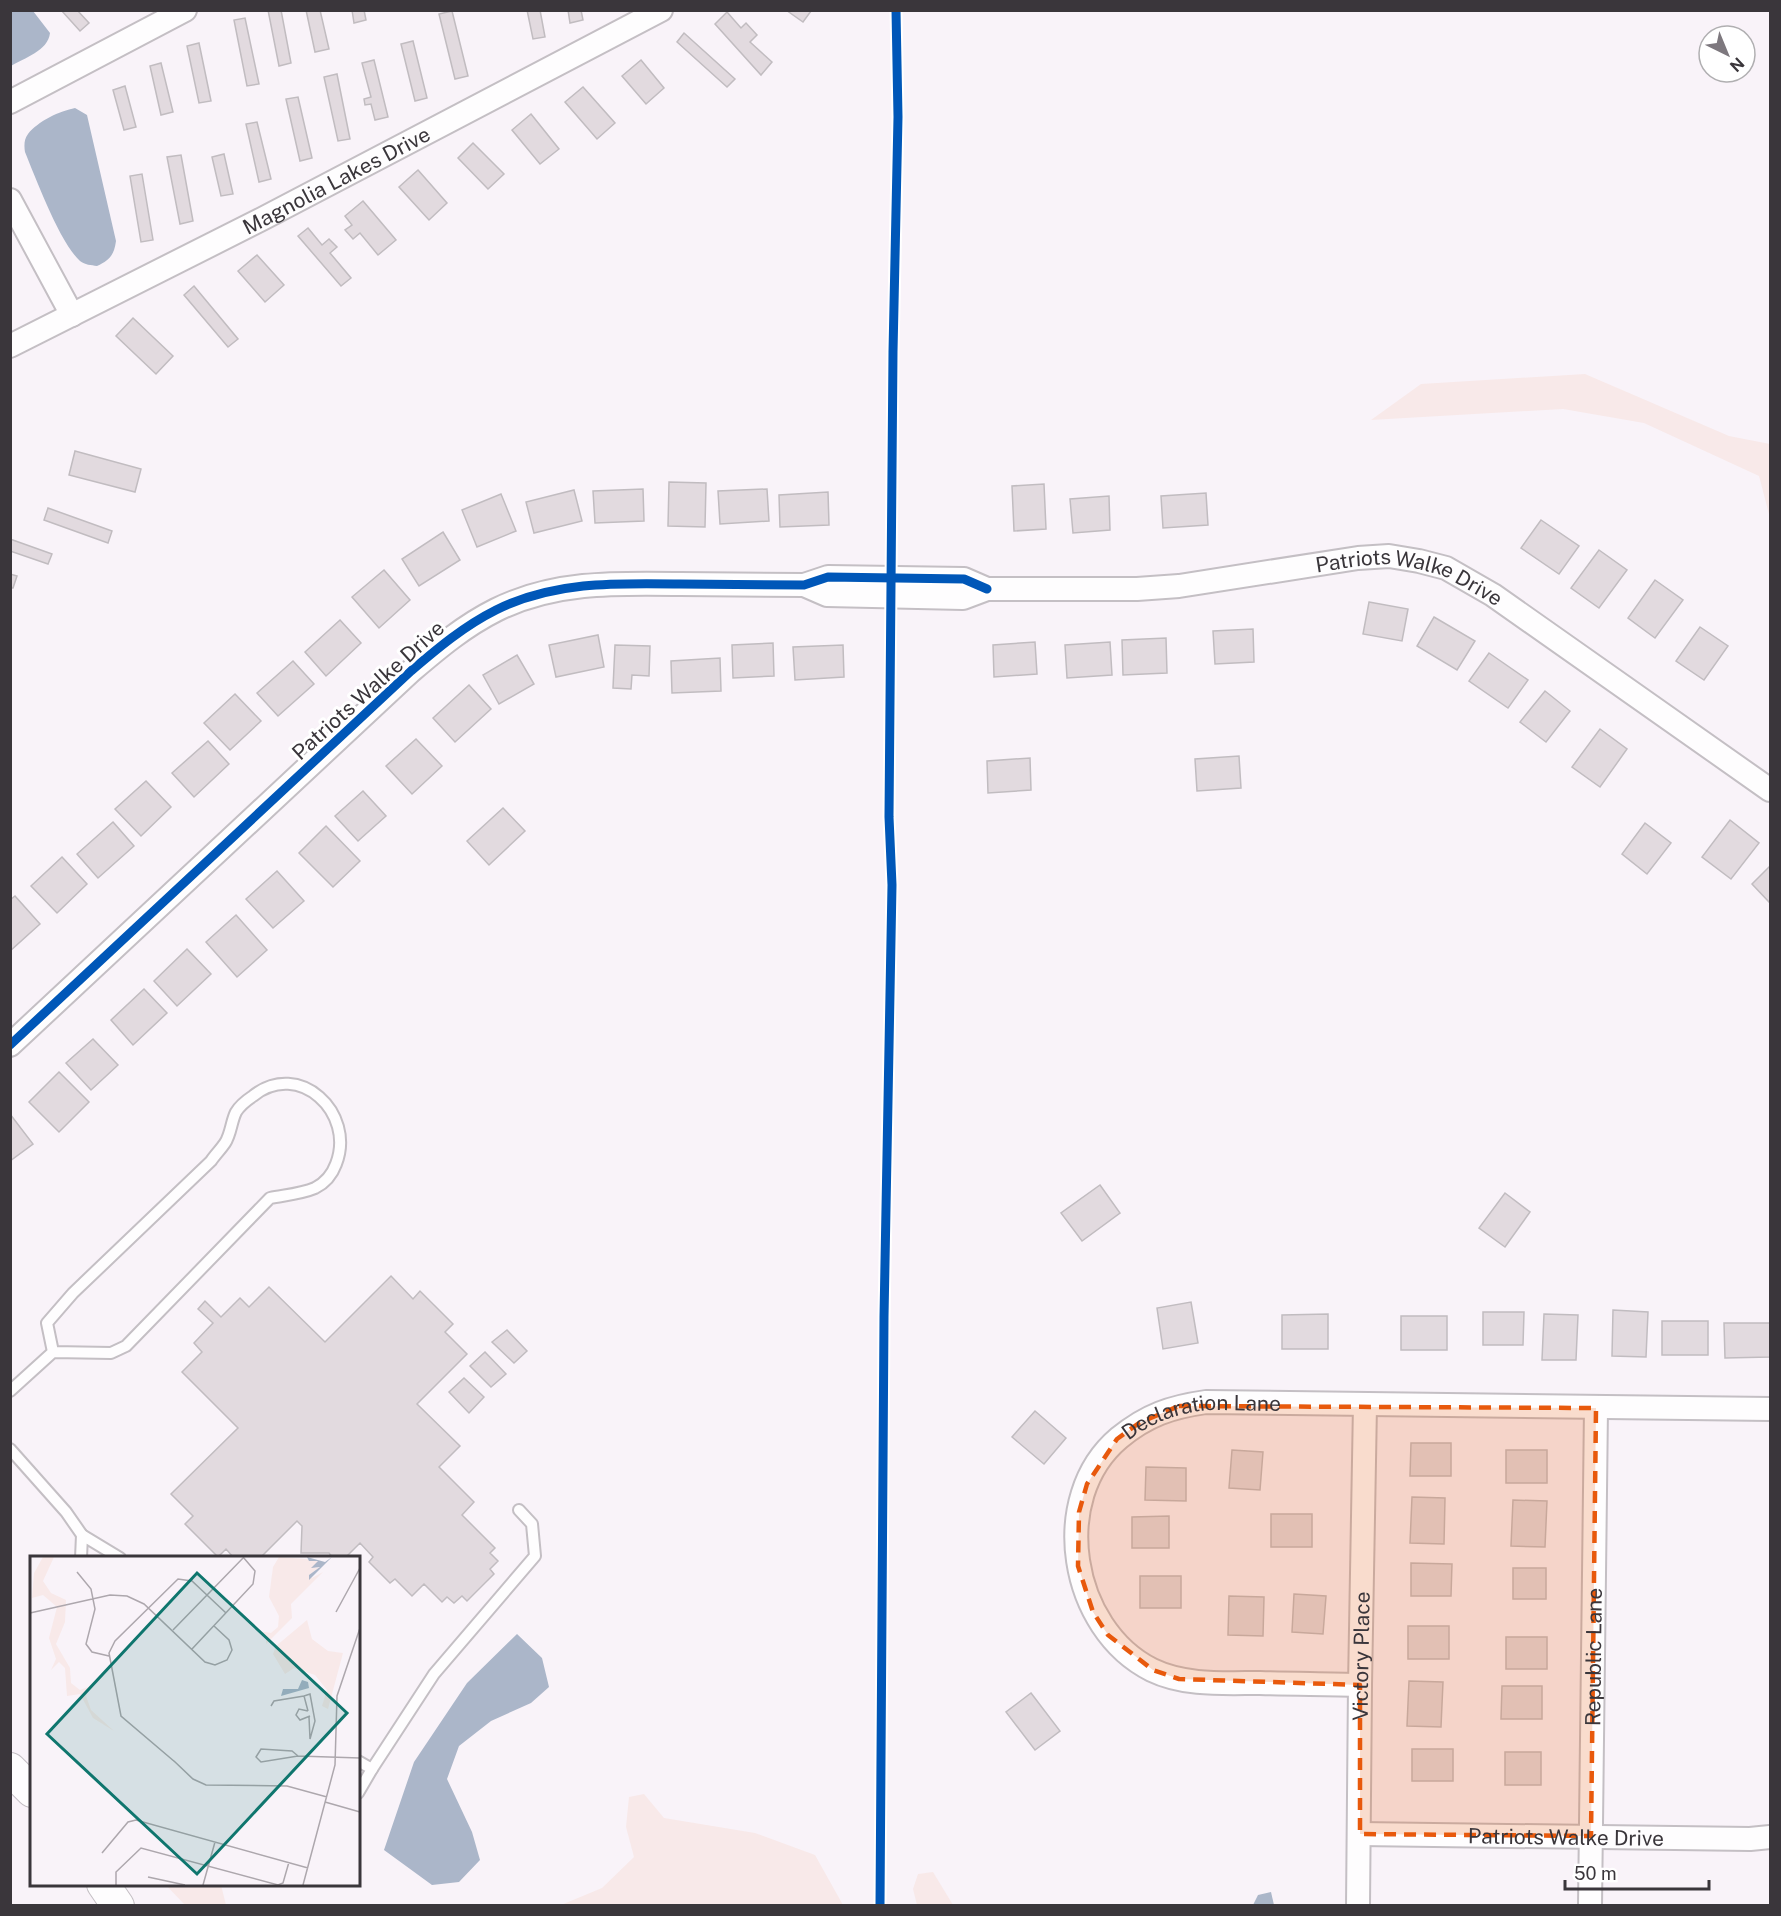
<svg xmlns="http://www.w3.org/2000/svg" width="1781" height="1916" font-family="'Public Sans',sans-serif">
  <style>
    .green { fill: #f8e9e9 }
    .water { fill: #abb6c9 }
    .building { fill: #e2dadf; stroke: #c1bcc0; stroke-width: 1.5 }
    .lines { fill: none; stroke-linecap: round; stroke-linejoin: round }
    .lane-casing { stroke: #c4bfc4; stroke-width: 14 }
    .street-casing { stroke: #c4bfc4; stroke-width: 26 }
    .secondary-casing { stroke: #c4bfc4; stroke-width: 34 }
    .lane { stroke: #fefdfe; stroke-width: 10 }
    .street { stroke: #fefdfe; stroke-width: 22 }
    .secondary { stroke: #fefdfe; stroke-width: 32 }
    .cycleway-casing { stroke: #fff; stroke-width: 13 }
    .cycleway { stroke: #0057b8; stroke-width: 9 }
    .marked { fill: #e8590c; fill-opacity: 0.2; stroke: #e8590c; stroke-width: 4.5; stroke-dasharray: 12 8; stroke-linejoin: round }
    .labels { text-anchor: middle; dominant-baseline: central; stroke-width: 6; stroke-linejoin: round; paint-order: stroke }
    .street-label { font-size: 21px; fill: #3a363b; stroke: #fff }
    .inset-road { fill: none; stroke: #ada7ad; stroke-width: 1.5 }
    .view { fill: #0f766e; fill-opacity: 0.15; stroke: #0f766e; stroke-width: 3 }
    .inset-edge { fill: none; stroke: #3a363b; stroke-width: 3 }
  </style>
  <rect width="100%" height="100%" fill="#f9f3f9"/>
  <g class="green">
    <polygon points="1585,374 1729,436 1770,444 1770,518 1759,476 1644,423 1563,409 1371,420 1421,384"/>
    <polygon points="644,1794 664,1818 755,1833 815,1855 843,1905 561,1905 602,1888 634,1857 626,1827 629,1797"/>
    <polygon points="933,1872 953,1905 917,1905 913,1889 918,1874"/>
    <polygon points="166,1885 221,1885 226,1905 185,1905"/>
  </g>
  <g class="water">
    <path d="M11,10L33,11L50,33C48,51 24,58 11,66Z"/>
    <path d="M75,108L87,115L116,241C114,255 110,260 97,266C91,265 85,265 80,261C60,243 36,179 25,152C24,146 24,139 28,134C38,121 60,111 75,108Z"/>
    <polygon points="517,1634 542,1658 549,1687 531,1703 491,1721 459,1746 447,1779 472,1832 480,1860 459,1882 432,1885 384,1850 414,1762 467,1683"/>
    <polygon points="1271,1892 1274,1905 1253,1905 1258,1895"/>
  </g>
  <g class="building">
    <polygon points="61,10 77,10 89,23 80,31"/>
    <polygon points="268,10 281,10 291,63 279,66"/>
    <polygon points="306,10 320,10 329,49 315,52"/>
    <polygon points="352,10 364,10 366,20 354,23"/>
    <polygon points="527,10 540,10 545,37 533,39"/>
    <polygon points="568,10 581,10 583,20 570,23"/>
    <polygon points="786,10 810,10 811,11 803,22"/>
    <polygon points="452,11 468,76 455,79 439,14"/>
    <polygon points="727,12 741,28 746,23 757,35 750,42 772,62 761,75 715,24"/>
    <polygon points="245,18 259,84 247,86 234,20"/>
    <polygon points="684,33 735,79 727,87 677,42"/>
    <polygon points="413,41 427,98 415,101 401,44"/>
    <polygon points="199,43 211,101 199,103 187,46"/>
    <polygon points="374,60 388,117 375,120 371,104 365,105 364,99 371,97 362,63"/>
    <polygon points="641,60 664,88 646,104 622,76"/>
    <polygon points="161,63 173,112 161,115 150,66"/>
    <polygon points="337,74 350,139 338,141 324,77"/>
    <polygon points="125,86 136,127 124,130 113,90"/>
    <polygon points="583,87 615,123 597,139 565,102"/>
    <polygon points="298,97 312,158 300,161 286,99"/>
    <polygon points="531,114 559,149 540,164 512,130"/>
    <polygon points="257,122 271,179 259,182 246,124"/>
    <polygon points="473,143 504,174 488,189 458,158"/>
    <polygon points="224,154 233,194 221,196 212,157"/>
    <polygon points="181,155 193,221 180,224 167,157"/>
    <polygon points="418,170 447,203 429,220 399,187"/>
    <polygon points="142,174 153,240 141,242 130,176"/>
    <polygon points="363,201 396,240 378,255 360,233 353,239 345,230 352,225 345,216"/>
    <polygon points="308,228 322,245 329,239 337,247 330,253 351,278 341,286 298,236"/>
    <polygon points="257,255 284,285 265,302 238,271"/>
    <polygon points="194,286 238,339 228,347 184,295"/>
    <polygon points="133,318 173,356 156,374 116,336"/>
    <polygon points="75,451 141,469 135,492 69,475"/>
    <polygon points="669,482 706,483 705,527 668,526"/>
    <polygon points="1044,484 1046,529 1014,531 1012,486"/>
    <polygon points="643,489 644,521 595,523 593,491"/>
    <polygon points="767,489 769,521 720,524 718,491"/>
    <polygon points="574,490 582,521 534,533 526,502"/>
    <polygon points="828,492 829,525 780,527 779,495"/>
    <polygon points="1206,493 1208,525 1163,528 1161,496"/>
    <polygon points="501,494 516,531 477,547 462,510"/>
    <polygon points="1109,496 1110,530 1073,533 1070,499"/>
    <polygon points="48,508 112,531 108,543 44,520"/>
    <polygon points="1541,520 1579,546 1559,574 1521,548"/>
    <polygon points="443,532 460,560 419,586 402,559"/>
    <polygon points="10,539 52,554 48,564 10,551"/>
    <polygon points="1599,550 1627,570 1599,608 1571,588"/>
    <polygon points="384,570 410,600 379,628 352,597"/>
    <polygon points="10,574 17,576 13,588 10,588"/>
    <polygon points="1655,580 1683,600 1655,638 1628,618"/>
    <polygon points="1369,602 1408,609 1402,641 1363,634"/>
    <polygon points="1434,617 1475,641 1457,670 1417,646"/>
    <polygon points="340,620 361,643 326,676 305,652"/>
    <polygon points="1700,627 1728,646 1704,680 1676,661"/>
    <polygon points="1253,629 1254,662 1215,664 1213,631"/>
    <polygon points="598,635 604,667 556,677 549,645"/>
    <polygon points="1166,638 1167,673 1123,675 1122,640"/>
    <polygon points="1035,642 1037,674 994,677 993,645"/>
    <polygon points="1110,642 1112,675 1067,678 1065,645"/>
    <polygon points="773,643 774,676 733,678 732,645"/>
    <polygon points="615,645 650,646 649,676 632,675 631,689 613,688"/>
    <polygon points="843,645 844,677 795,680 793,647"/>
    <polygon points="1489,653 1528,680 1508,708 1469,681"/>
    <polygon points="517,655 534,684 499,704 483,675"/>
    <polygon points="720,658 721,691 672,693 671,661"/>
    <polygon points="293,661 314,684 278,716 257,693"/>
    <polygon points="469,685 491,709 455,742 433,718"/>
    <polygon points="1545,691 1570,711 1546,742 1520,722"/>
    <polygon points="235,694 261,721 230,750 204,723"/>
    <polygon points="1600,729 1627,749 1600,787 1572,767"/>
    <polygon points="416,739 442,766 412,794 386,766"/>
    <polygon points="208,741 229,764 194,797 172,773"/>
    <polygon points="1239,756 1241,788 1197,791 1195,759"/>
    <polygon points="1030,758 1031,790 988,793 987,761"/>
    <polygon points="146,781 171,807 141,836 115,809"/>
    <polygon points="363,791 386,816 358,841 335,816"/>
    <polygon points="503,808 525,831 489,865 467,841"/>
    <polygon points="1730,820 1759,843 1731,879 1702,857"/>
    <polygon points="113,822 134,846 98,878 77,854"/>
    <polygon points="1645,823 1671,843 1647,874 1622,854"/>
    <polygon points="326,826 360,861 333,887 299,853"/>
    <polygon points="62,857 87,884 57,913 31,886"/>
    <polygon points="1770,866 1770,903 1752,884"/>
    <polygon points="277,871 304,901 273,928 246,899"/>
    <polygon points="15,896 40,924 10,951 10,900"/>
    <polygon points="236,915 267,950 237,977 206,942"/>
    <polygon points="187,949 211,974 177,1006 154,981"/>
    <polygon points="144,989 167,1013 133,1045 111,1020"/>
    <polygon points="93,1039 118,1065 91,1090 66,1063"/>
    <polygon points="59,1072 89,1102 59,1132 29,1102"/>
    <polygon points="10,1114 33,1144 10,1161"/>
    <polygon points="1100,1185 1120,1213 1082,1241 1061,1213"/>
    <polygon points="1505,1193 1530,1212 1505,1247 1479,1228"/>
    <polygon points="391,1276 413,1299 420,1291 453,1324 445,1332 467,1354 417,1404 460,1446 439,1467 474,1502 462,1515 495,1548 490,1553 498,1561 490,1569 494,1574 467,1601 462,1596 454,1603 447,1597 442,1602 424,1584 412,1596 395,1579 390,1583 369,1562 373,1557 360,1543 345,1558 333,1558 329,1553 301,1553 302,1526 297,1521 260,1558 234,1558 226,1549 218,1557 185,1524 193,1516 171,1494 238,1428 182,1372 202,1352 194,1343 213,1323 198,1309 205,1301 221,1317 240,1298 249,1307 269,1287 325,1342"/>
    <polygon points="1191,1302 1198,1343 1163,1349 1157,1308"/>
    <polygon points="1613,1310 1648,1312 1646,1357 1612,1356"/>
    <polygon points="1483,1312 1524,1312 1523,1345 1483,1345"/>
    <polygon points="1328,1314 1328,1349 1282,1349 1282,1315"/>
    <polygon points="1544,1314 1578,1315 1576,1360 1542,1360"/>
    <rect x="1401" y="1316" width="46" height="34"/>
    <rect x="1662" y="1321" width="46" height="34"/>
    <polygon points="1724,1323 1770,1323 1770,1357 1725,1358"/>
    <polygon points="507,1330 527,1351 514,1363 492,1342"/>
    <polygon points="485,1352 506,1374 491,1387 470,1366"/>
    <polygon points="464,1378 484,1397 469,1413 449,1392"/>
    <polygon points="1035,1411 1066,1438 1044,1464 1012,1437"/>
    <polygon points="1411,1443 1451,1443 1451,1476 1410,1476"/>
    <polygon points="1232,1450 1263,1452 1260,1490 1229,1488"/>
    <rect x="1506" y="1450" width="41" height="33"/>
    <polygon points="1146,1467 1186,1468 1186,1501 1145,1500"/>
    <polygon points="1412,1497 1445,1498 1444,1544 1410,1543"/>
    <polygon points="1513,1500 1547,1501 1545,1547 1511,1546"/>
    <rect x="1271" y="1514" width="41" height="33"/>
    <polygon points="1169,1516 1169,1548 1132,1548 1132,1517"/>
    <polygon points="1411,1563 1452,1564 1451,1596 1411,1596"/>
    <rect x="1513" y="1568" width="33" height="31"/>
    <rect x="1140" y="1576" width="41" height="32"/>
    <polygon points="1294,1594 1326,1596 1323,1634 1292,1632"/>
    <polygon points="1229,1596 1264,1597 1263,1636 1228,1635"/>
    <rect x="1408" y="1626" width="41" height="33"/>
    <rect x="1506" y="1637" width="41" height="32"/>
    <polygon points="1409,1681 1443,1682 1441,1727 1407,1726"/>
    <polygon points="1502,1686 1542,1686 1542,1719 1501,1719"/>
    <polygon points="1031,1693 1060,1731 1035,1750 1006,1712"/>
    <rect x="1412" y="1749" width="41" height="32"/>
    <rect x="1505" y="1752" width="36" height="33"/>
  </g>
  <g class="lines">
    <defs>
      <g id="lane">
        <path d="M10,1391L53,1352L111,1353L126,1346L270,1198C285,1195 301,1194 315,1188C325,1183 332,1175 336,1164C356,1113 299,1059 253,1096C247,1100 239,1107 236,1112C231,1122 231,1134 225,1143C221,1149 215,1155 211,1161L73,1293L47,1323L53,1352"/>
        <polyline points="10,1449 66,1512 82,1535"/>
        <polyline points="81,1558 82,1535 120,1558"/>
        <polyline points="358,1761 372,1769 358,1793"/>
        <polyline points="372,1769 434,1674 535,1556 532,1524 519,1510"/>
      </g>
      <g id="street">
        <polyline points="10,102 185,10"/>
        <polyline points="10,200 72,315"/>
        <path id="s1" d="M10,346L262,219L661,10"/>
        <path id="s2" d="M804,585L827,595L963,598L987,589H1137L1179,586L1358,558L1389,556L1419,561L1446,568L1493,595L1770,790"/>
        <path d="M10,1045L411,671C438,648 464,626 496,610C554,581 617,583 680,584C722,584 763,585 804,585L828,577L964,579L987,589"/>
        <path id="s3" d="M1360,1685C1326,1684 1293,1684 1260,1683C1224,1683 1185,1686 1152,1670C1070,1629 1048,1498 1119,1438C1147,1415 1171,1407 1206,1402L1770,1409"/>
        <path id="s4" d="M1360,1834L1750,1839L1770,1837"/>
        <path id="s5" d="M1358,1906L1360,1685L1365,1405"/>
        <path id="s6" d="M1590,1906L1596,1408"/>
      </g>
      <g id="secondary">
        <polyline points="10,1769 32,1791"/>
        <polyline points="103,1884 118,1906"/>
      </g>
    </defs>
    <use href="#lane" class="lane-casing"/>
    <use href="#street" class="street-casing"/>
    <use href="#secondary" class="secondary-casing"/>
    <use href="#lane" class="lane"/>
    <use href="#street" class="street"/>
    <use href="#secondary" class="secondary"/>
    <defs>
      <g id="cycleway">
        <path d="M10,1045L411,671C438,648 464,626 496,610C554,581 617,583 680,584C722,584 763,585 804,585L828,577L964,579L987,589"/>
        <polyline points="880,1906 884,1317 892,885 889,817 893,352 898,117 896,10"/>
      </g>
    </defs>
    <use href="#cycleway" class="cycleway-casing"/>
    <use href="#cycleway" class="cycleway"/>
  </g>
  <path class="marked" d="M1179,1406L1596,1408L1591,1836L1360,1834V1685L1179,1679L1153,1670L1108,1635L1093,1612L1078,1566L1079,1512L1087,1484L1117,1439L1139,1423Z"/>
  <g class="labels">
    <g class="street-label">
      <text stroke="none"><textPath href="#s1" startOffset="366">Magnolia Lakes Drive</textPath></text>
      <text stroke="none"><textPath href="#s2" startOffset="615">Patriots Walke Drive</textPath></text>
      <text transform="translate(368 690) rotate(-42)">Patriots Walke Drive</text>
      <text stroke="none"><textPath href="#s3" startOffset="570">Declaration Lane</textPath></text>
      <text stroke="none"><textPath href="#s5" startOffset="250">Victory Place</textPath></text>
      <text stroke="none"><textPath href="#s6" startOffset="249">Republic Lane</textPath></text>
      <text stroke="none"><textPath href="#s4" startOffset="206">Patriots Walke Drive</textPath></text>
    </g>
  </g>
  <g transform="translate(30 1556)">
    <rect width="330" height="330" fill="#f9f3f9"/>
    <path d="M13,1H24L13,25L21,37L36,44L35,66L26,88L40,112L41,127L50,134L61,130L56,140L61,154L84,175L63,162L50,138L37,140L35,112L29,106L21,114L26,103L19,82L27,51L13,39L2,42L4,17ZM249,1L288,4L285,12L290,11L279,19L282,22L293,16L261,48L262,62L236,88V82L228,75L241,77L248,71L249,60L239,41L243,11ZM277,64L282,83L298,95L313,97L298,153L292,150L297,134L285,119L264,112L255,118L243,98L246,90Z" fill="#f8e9e9"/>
    <path d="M277,1L295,6L302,1L279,24V19L290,11L281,12L288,5H279ZM272,124L278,126L279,132L251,140L253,133H268Z" fill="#abb6c9"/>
    <path class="inset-road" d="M47,16L61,33L65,53L56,88L62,96L79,100M306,56L330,12M0,57L80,39L97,40L114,48L175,106L185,109L197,104L202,94L199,84L184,70M143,74L214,1M162,93L223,28L225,15L213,1M241,150L244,145L274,140M278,155L274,140L280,138L285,165L280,183L279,161M278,155L269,153L266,159L270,164L280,160M268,200L262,195L231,193L226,201L231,206L268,200L330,202M144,205L163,223L176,229L257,230L297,241M145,206L91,160L79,97L85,85L148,23L162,25L196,57M295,246L330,256M72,297L98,266L106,264L278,312M118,321L155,329M86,329V316L111,292L248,329L253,327L259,306M173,329L185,286M273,329L305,209L307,140L330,72"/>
    <path class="view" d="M167,17L317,157L167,318L17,178Z"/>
    <rect width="330" height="330" class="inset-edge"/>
  </g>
  <rect width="1781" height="1916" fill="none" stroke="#3a363b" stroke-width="24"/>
  <g transform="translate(1727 54) rotate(137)"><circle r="28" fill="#ffffff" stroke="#b0afb1" stroke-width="1.5"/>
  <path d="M0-4.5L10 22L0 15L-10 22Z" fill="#7d787e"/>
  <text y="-9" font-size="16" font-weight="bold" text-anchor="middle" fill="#3a363b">N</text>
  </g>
  <path d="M1565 1880v9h144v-9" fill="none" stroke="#3a363b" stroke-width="3"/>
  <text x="1574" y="1880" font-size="18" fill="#3a363b" stroke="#ffffff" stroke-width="4.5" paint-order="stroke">50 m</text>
</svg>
